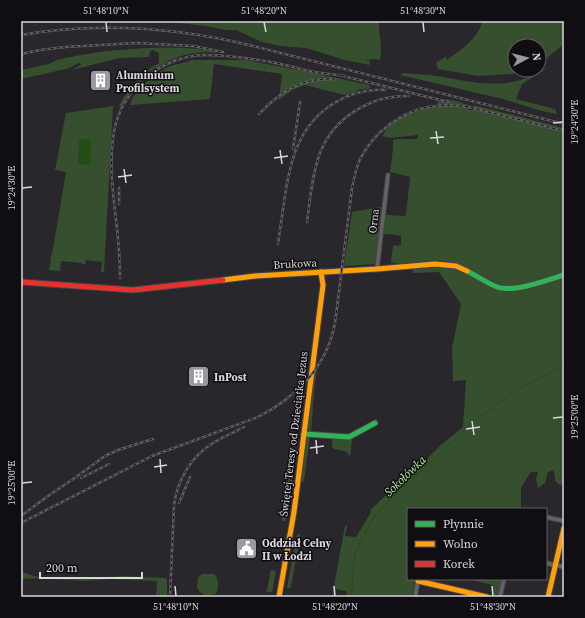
<svg xmlns="http://www.w3.org/2000/svg" width="585" height="618" font-family="'Source Serif 4',serif">
  <style>
    .green { fill: #36502f }
    .water { fill: #224d15 }
    .lines { fill: none; stroke-linecap: round; stroke-linejoin: round }
    .stream { stroke: #224d15; stroke-width: 1 }
    .street-casing { stroke: #464348; stroke-width: 5.5 }
    .fast-casing { stroke: #464348; stroke-width: 7 }
    .slow-casing { stroke: #464348; stroke-width: 7 }
    .jam-casing { stroke: #464348; stroke-width: 7 }
    .street { stroke: #646267; stroke-width: 3.5 }
    .fast { stroke: #30b455; stroke-width: 5 }
    .slow { stroke: #ff9f0a; stroke-width: 5 }
    .jam { stroke: #e5322d; stroke-width: 5 }
    .rail-casing { stroke: #5f5d62; stroke-width: 2.5 }
    .rail { stroke: #100e13; stroke-width: 1; stroke-dasharray: 3; stroke-linecap: butt }
    .ticks { fill: none; stroke: #d9d6dd; stroke-width: 1.5 }
    .labels { text-anchor: middle; dominant-baseline: central; stroke-width: 3; stroke-linejoin: round; paint-order: stroke }
    .poi-label { font-size: 11px; font-weight: bold; fill: #d9d6dd; stroke: #100e13; text-anchor: start }
    .street-label { font-size: 11px; fill: #d9d6dd; stroke: #100e13 }
    .water-label { font-size: 12px; font-style: italic; fill: #aff59e; stroke: #100e13 }
    .neatline { fill: none; stroke: #d9d6dd; stroke-width: 1.5 }
    .ticks-label { font-size: 10px; text-anchor: middle; fill: #d9d6dd }
  </style>
  <rect width="100%" height="100%" fill="#29262c"/>
  <g class="green">
    <path d="M163,21H228L236,23L237,21H379C378,34 383,47 380,60L375,59L365,60L370,61V65L345,60L306,48L281,46L262,42L236,30H226L205,26Z"/>
    <path d="M482,21H564V44L539,64V46H515V70H526L512,74L478,76L438,69L436,62L446,57L447,60C459,51 472,43 479,30C481,27 481,24 482,21Z"/>
    <path d="M147,48C170,47 194,47 216,52L215,53L207,52L196,53L184,55L170,60L151,71L129,94L121,107L119,106C129,88 141,72 159,63V53L153,50L150,51L149,57L119,58L72,70L82,64L78,63L70,68L21,79V70L49,64L57,60L75,56L106,51Z"/>
    <path d="M192,60H246L323,75L369,85L370,88L365,89H361L345,95L305,85L292,90L279,100L282,74L214,64L210,99L130,105C134,90 154,74 168,67C175,64 185,63 192,60Z"/>
    <path d="M551,66L522,84L516,99L555,109L557,114L542,111L503,99L400,75L403,73C412,74 421,74 431,75C459,79 488,88 517,81C529,78 540,71 551,66Z"/>
    <path d="M443,99L457,101L468,105L469,110H474V105L564,128V485L558,484L555,480V475L553,470L548,472L545,483L538,488L536,479L538,472H531L525,481L521,488V509H408V579H416L412,597H347L346,591L336,589L334,597H332L345,526H347L345,536L356,537L370,514L371,509L393,489L401,484L441,445L463,427L466,380L453,381L452,348L461,304L439,272L413,273V265L391,263L393,246L401,245V236L390,234L380,235L376,264L344,266L352,212L380,207L383,209V212L387,215L405,216L406,214L410,177L390,172L393,149V140L398,139H417L418,135L390,138L382,136C384,134 385,131 387,128C397,116 420,110 435,107L438,102Z"/>
    <polygon points="113,106 104,272 101,272 102,262 86,260 85,264 82,264 82,263 61,261 60,271 49,270 51,259 50,259 51,255 52,254 66,172 55,170 66,113"/>
    <polygon points="317,369 314,392 311,432 308,430 308,427 315,371"/>
    <polygon points="310,436 305,474 303,483 301,480 306,438"/>
    <path d="M335,438L352,440L350,458C347,448 341,452 333,448L332,446V440Z"/>
    <polygon points="286,476 293,477 289,505 286,521 283,521 281,516"/>
    <polygon points="298,534 300,535 300,538 291,586 290,588 288,588 287,587 297,535"/>
    <polygon points="271,570 276,571 272,592 267,592 266,590 267,590"/>
    <polygon points="21,572 38,577 84,579 122,576 166,578 167,580 167,597 156,597 157,581 110,579 85,581 41,578 21,579"/>
    <path d="M202,574H214C219,578 219,589 216,594C207,596 201,596 197,588V587C198,581 197,577 202,574Z"/>
    <path d="M467,579H502C500,586 501,598 491,596L493,585Z"/>
  </g>
  <polygon class="water" points="79,139 91,140 90,165 78,164"/>
  <g class="lines">
    <g class="stream">
      <polyline points="517,390 564,365"/>
      <polyline points="352,597 352,585 354,558 360,542 375,516 390,500 473,422 513,393"/>
    </g>
    <defs>
      <g id="street">
        <polyline points="377,269 388,175"/>
        <polyline points="546,517 564,521"/>
        <polyline points="546,563 564,567"/>
        <polyline points="415,597 418,581"/>
        <polyline points="500,597 504,579"/>
      </g>
      <g id="fast">
        <path d="M467,271C477,276 487,283 497,287C513,293 548,280 564,275"/>
        <polyline points="304,434 349,437 375,423"/>
      </g>
      <g id="slow">
        <polyline points="223,280 255,276 377,269 435,264 456,266 467,271"/>
        <polyline points="418,581 487,597"/>
        <polyline points="279,597 294,512 323,285 321,272"/>
        <polyline points="548,597 564,528"/>
      </g>
      <polyline id="jam" points="21,282 133,290 223,280"/>
    </defs>
    <use href="#street" class="street-casing"/>
    <use href="#fast" class="fast-casing"/>
    <use href="#slow" class="slow-casing"/>
    <use href="#jam" class="jam-casing"/>
    <use href="#street" class="street"/>
    <use href="#fast" class="fast"/>
    <use href="#slow" class="slow"/>
    <use href="#jam" class="jam"/>
    <defs>
      <g id="rail">
        <path d="M21,35C98,22 173,27 249,45L564,124"/>
        <polyline points="21,54 40,50 65,47 136,43 193,46 223,52"/>
        <polyline points="339,75 448,102"/>
        <polyline points="465,106 564,131"/>
        <path d="M259,114C282,90 301,78 335,79"/>
        <polyline points="293,149 300,102"/>
        <polyline points="119,204 119,188"/>
        <path d="M307,222C310,200 312,174 320,153C334,117 371,95 409,96"/>
        <path d="M278,244C280,228 283,211 285,195C291,157 300,123 336,102C351,93 367,89 385,90"/>
        <path d="M120,278C121,231 107,185 113,138C115,119 124,101 136,87C154,67 180,55 206,55C216,55 226,56 236,57C253,59 269,61 284,65C294,67 304,70 314,72C324,74 334,74 344,76"/>
        <polyline points="81,478 109,464"/>
        <polyline points="179,503 190,477"/>
        <polyline points="21,516 48,496 76,477 105,456 118,450 153,439"/>
        <path d="M21,523L152,456L258,417C297,397 327,366 335,323L352,188C354,178 356,168 360,159C374,132 400,112 429,107C443,104 456,105 469,107"/>
        <path d="M170,597L174,505C177,481 191,456 213,443C222,437 233,433 244,427"/>
      </g>
    </defs>
    <use href="#rail" class="rail-casing"/>
    <use href="#rail" class="rail"/>
  </g>
  <path class="ticks" d="M106,22L107,32M264,22L266,32M423,22L424,32M553,123L563,122M436,131L438,144M430,138L444,137M280,150L282,164M274,158L288,156M124,169L126,183M118,177L132,175M22,188L32,187M553,418L563,417M472,421L474,435M466,429L480,427M316,440L317,454M310,448L324,446M160,459L161,473M154,467L167,465M22,483L32,482M175,586L176,596M334,586L335,596M492,586L493,596"/>
  <defs>
    <symbol id="building-square" viewBox="-11 -11 22 22"><rect x="-9" y="-9" width="18" height="18" rx="4" fill="#9b989f" stroke="#100e13"/><path d="M-4-6H4V6H1V3H-1V6H-4ZM-2.5-4.3h1.7v1.8h-1.7ZM.8-4.3h1.7v1.8H.8ZM-2.5-1h1.7V.8h-1.7ZM.8-1h1.7V.8H.8Z" fill="#fff"/></symbol>
    <symbol id="civic-square" viewBox="-11 -11 22 22"><rect x="-9" y="-9" width="18" height="18" rx="4" fill="#9b989f" stroke="#100e13"/><path d="M-.6-6.5H3V-4.5H.6V-3L4-1V1h2V6H-6V1h2V-1L-.6-3ZM-1.2 2.5V6h2.4V2.5Z" fill="#fff"/></symbol>
  </defs>
  <g fill-rule="evenodd">
    <use href="#building-square" x="88" y="68" width="25" height="25"/>
    <use href="#building-square" x="186" y="364" width="25" height="25"/>
    <use href="#civic-square" x="234" y="536" width="25" height="25"/>
  </g>
  <g class="labels">
    <g class="poi-label">
      <text x="116" y="75">Aluminium<tspan x="116" dy="13">Profilsystem</tspan></text>
      <text x="214" y="377">InPost</text>
      <text x="262" y="543">Oddział Celny<tspan x="262" dy="13">II w Łodzi</tspan></text>
    </g>
    <g class="street-label">
      <text transform="translate(374 221) rotate(-83)">Orna</text>
      <text transform="translate(295 264) rotate(-3)">Brukowa</text>
      <text transform="translate(294 434) rotate(-83)">Świętej Teresy od Dzieciątka Jezus</text>
    </g>
    <g class="water-label">
      <text transform="translate(405 476) rotate(-44)">Sokołówka</text>
    </g>
  </g>
  <rect width="585" height="618" fill="none" stroke="#100e13" stroke-width="44"/>
  <rect x="407" y="508" width="140" height="72" fill="#100e13" stroke="#605e64"/>
  <rect x="415" y="521" width="20" height="6" fill="#30b455" stroke="#605e64"/>
  <text x="443" y="528" font-size="12" fill="#d9d6dd">Płynnie</text>
  <rect x="415" y="541" width="20" height="6" fill="#ff9f0a" stroke="#605e64"/>
  <text x="443" y="548" font-size="12" fill="#d9d6dd">Wolno</text>
  <rect x="415" y="561" width="20" height="6" fill="#e5322d" stroke="#605e64"/>
  <text x="443" y="568" font-size="12" fill="#d9d6dd">Korek</text>
  <g transform="translate(527 58) rotate(83)"><circle r="19" fill="#100e13" stroke="#605e64"/>
  <path d="M0-3L7 15L0 10L-7 15Z" fill="#9b989f"/>
  <text y="-6" font-size="11" font-weight="bold" text-anchor="middle" fill="#d9d6dd">N</text>
  </g>
  <path d="M40 572v6h102v-6" fill="none" stroke="#d9d6dd" stroke-width="2"/>
  <text x="46" y="572" font-size="12" fill="#d9d6dd" stroke="#100e13" stroke-width="3" paint-order="stroke">200 m</text>
  <rect x="22" y="22" width="541" height="574" class="neatline"/>
  <g class="ticks-label">
    <text x="106" y="14">51°48'10"N</text>
    <text x="264" y="14">51°48'20"N</text>
    <text x="423" y="14">51°48'30"N</text>
    <text transform="translate(574 122) rotate(-90)" y="4">19°24'30"E</text>
    <text transform="translate(11 188) rotate(-90)" y="4">19°24'30"E</text>
    <text transform="translate(574 417) rotate(-90)" y="4">19°25'00"E</text>
    <text transform="translate(11 483) rotate(-90)" y="4">19°25'00"E</text>
    <text x="176" y="610">51°48'10"N</text>
    <text x="335" y="610">51°48'20"N</text>
    <text x="493" y="610">51°48'30"N</text>
  </g>
</svg>
